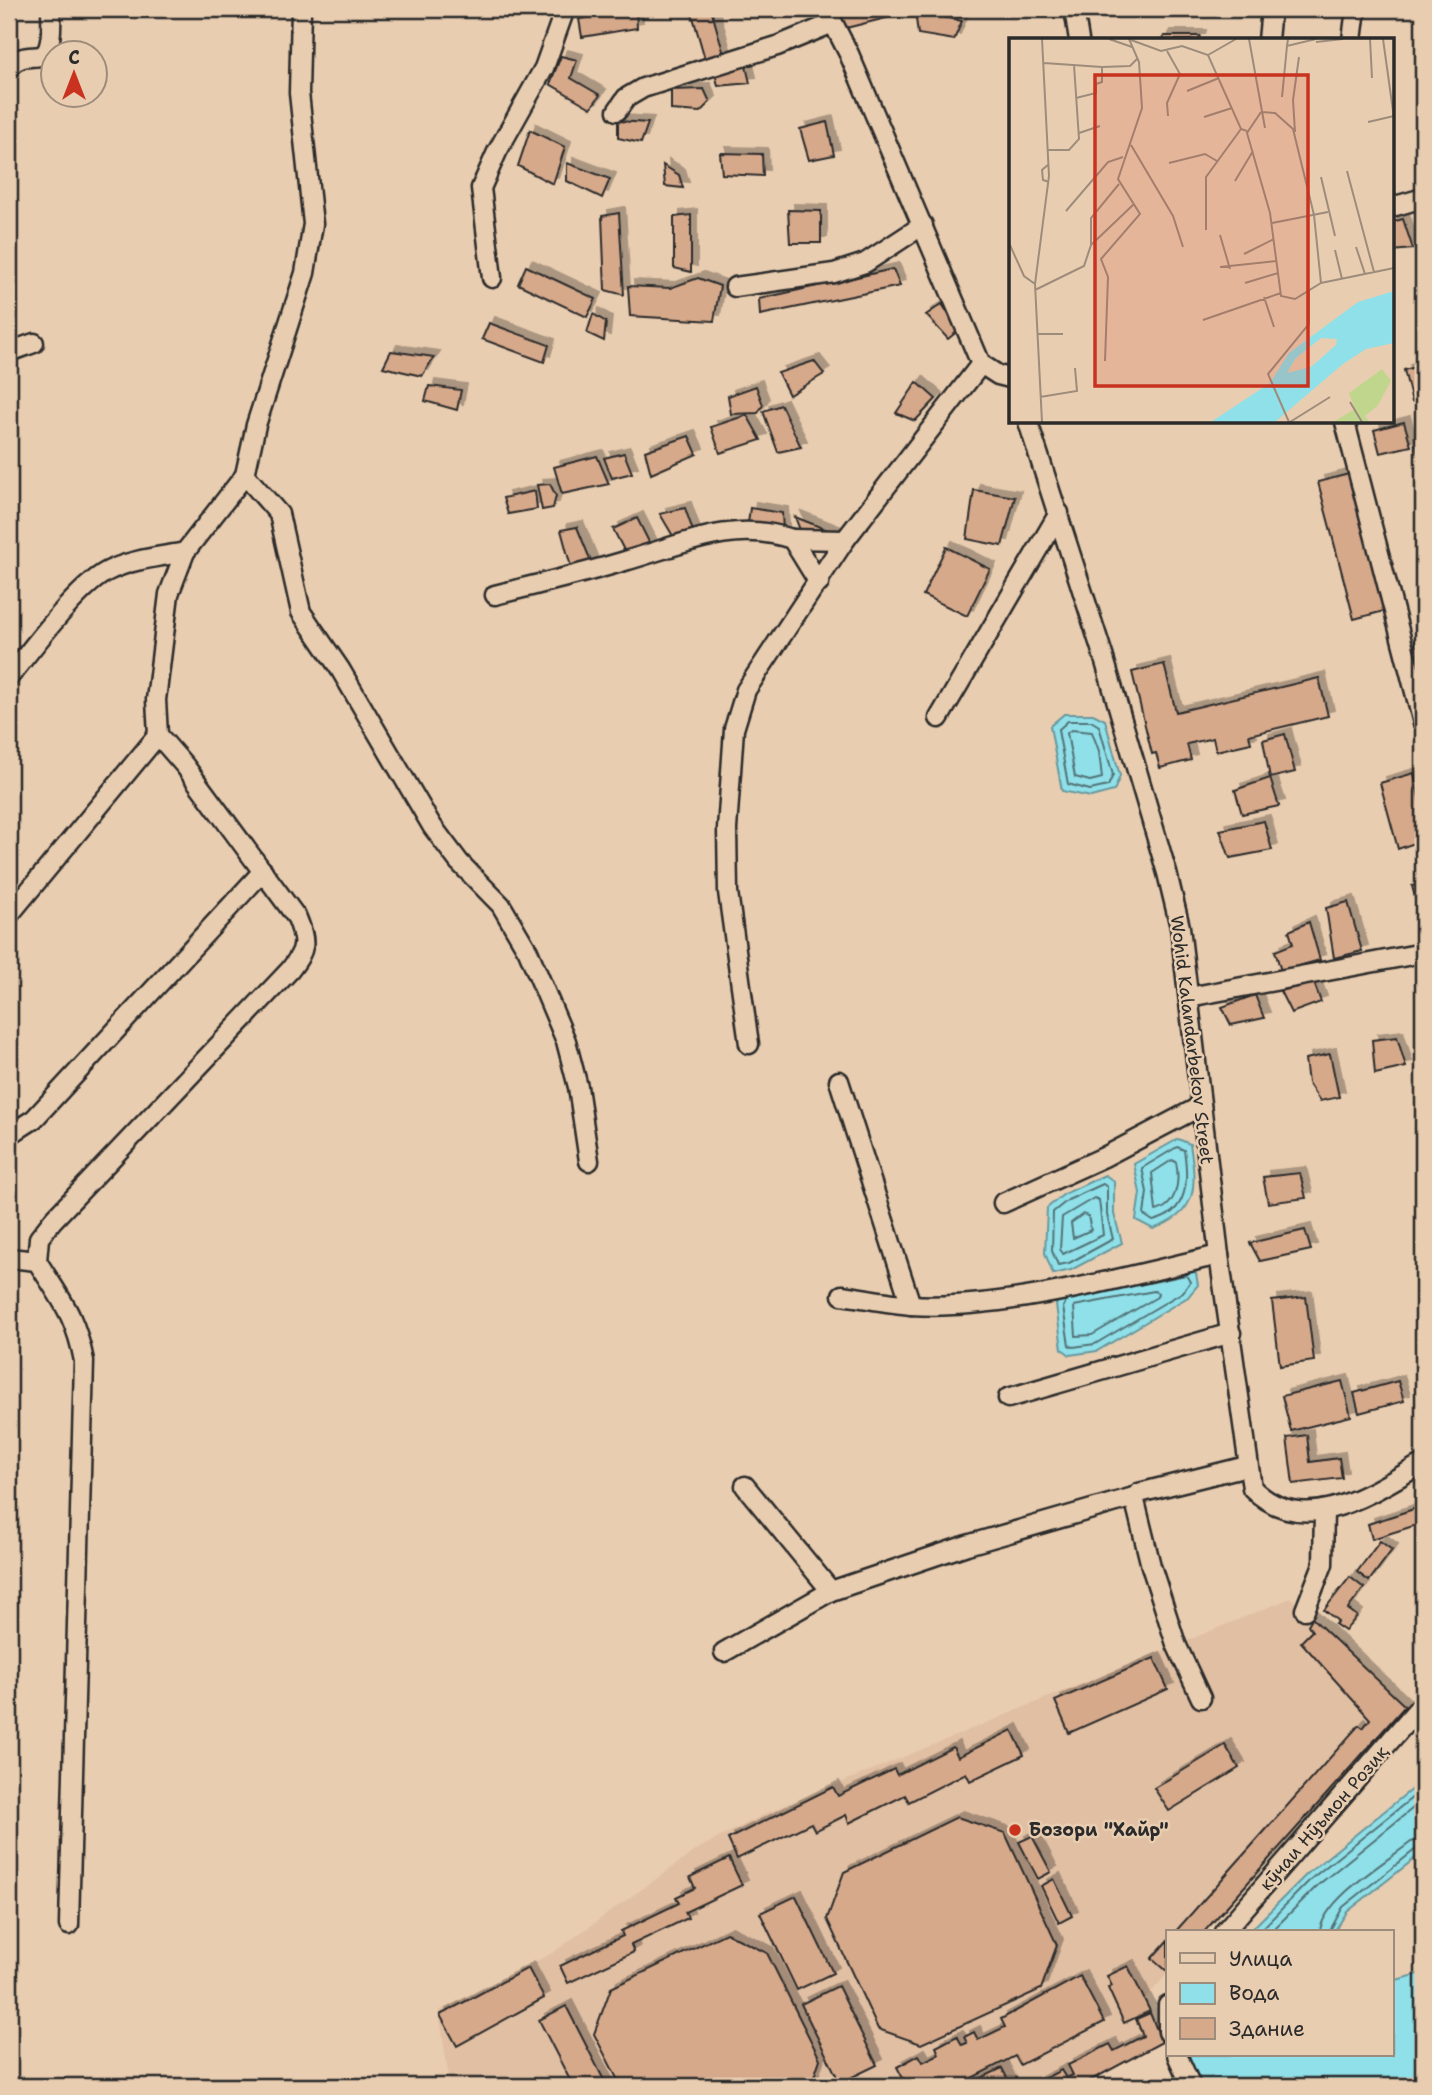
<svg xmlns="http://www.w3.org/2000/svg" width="1432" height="2095" font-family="'Shantell Sans',sans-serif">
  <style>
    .built { fill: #e0bfa3 }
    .water { fill: #8fe0e9; stroke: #67989d; stroke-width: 2 }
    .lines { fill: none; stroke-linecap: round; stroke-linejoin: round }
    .shore { stroke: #537377; stroke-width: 2 }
    .building { fill: #d7a98b; stroke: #2b2b2b; stroke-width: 2; filter: url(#shadow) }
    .minor-casing { stroke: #2b2b2b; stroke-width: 23 }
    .minor { stroke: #e9cdb0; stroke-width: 18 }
    .poi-dot { fill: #c8321e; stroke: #e9cdb0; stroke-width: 2.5 }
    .labels { text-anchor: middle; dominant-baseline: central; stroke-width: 5; stroke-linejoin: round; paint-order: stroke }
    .street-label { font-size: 18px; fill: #2b2b2b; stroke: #e9cdb0 }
    .poi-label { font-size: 18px; font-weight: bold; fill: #2b2b2b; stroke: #e9cdb0; text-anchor: start }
    .inset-road { fill: none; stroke: #9d8c7b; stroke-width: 2 }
    .view { fill: #c8321e; fill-opacity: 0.15; stroke: #c8321e; stroke-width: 3.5 }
    .inset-edge { fill: none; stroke: #2b2b2b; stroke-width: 3.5 }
  </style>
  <defs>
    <filter id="shadow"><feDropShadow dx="6" dy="-6" stdDeviation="0" flood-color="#0004"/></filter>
  </defs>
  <rect width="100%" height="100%" fill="#e9cdb0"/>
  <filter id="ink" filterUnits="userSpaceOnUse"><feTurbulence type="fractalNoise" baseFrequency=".0143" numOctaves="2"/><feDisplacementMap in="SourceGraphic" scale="14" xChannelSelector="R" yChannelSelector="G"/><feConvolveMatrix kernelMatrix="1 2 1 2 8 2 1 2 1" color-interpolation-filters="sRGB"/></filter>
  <g filter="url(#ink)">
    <polygon class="built" points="1291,1598 1406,1706 1204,1932 1168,1932 1168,1973 1145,1999 1162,2042 1080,2086 450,2086 439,2011 554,1952 701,1847 767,1813"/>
    <g class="water">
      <polygon points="1064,714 1093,714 1105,720 1120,776 1114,791 1091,797 1062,791 1050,726"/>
      <path d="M1178,1139L1190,1144C1197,1188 1198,1213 1153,1229L1136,1220L1140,1193L1134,1164Z"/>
      <polygon points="1105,1175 1114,1181 1114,1214 1122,1243 1071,1270 1053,1274 1045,1253 1047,1208 1064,1194"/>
      <polygon points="1188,1267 1196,1273 1198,1285 1188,1297 1097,1351 1070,1355 1062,1349 1056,1305 1062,1293"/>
      <polygon points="1423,1780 1423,1852 1347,1912 1334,1932 1249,1932 1308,1873"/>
      <polygon points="1423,1973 1423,2086 1161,2086 1176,2075 1186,2055 1392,2055 1392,1981"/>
    </g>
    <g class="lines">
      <g class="shore">
        <polygon points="1068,721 1091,721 1099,726 1113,775 1108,786 1090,790 1068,784 1058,730"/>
        <polygon points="1071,730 1092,732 1099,751 1102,778 1090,781 1075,777 1067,733"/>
        <path d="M1177,1147L1184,1150C1189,1181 1188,1213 1153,1221L1144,1215L1147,1192L1142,1168Z"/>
        <path d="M1172,1160L1176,1162C1180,1181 1177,1206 1156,1211L1152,1173Z"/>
        <polygon points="1103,1184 1107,1187 1107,1215 1113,1239 1069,1263 1058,1265 1052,1251 1053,1212 1068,1200"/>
        <polygon points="1094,1198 1099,1200 1103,1235 1063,1254 1060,1249 1062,1217"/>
        <polygon points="1083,1214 1088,1216 1091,1230 1073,1238 1071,1223"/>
        <polygon points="1154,1291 1158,1293 1157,1297 1092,1335 1076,1336 1074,1306"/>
        <polyline points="1066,1301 1063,1307 1069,1345 1073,1347 1095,1344 1183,1292 1190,1282 1186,1275 1139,1285"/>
        <polyline points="1259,1932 1312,1878 1423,1789"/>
        <polyline points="1271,1932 1318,1885 1423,1800"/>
        <path d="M1320,1932C1322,1900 1387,1861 1411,1842L1423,1839"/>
        <polyline points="1329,1932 1343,1907 1416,1849 1423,1847"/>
      </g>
    </g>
    <g class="building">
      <polygon points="674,9 711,9 725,58 705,59 691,10 675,13"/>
      <polygon points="837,9 892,9 894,16 846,28"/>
      <polygon points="636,10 637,28 582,37 579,19"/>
      <polygon points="915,11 962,21 954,40 918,34"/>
      <polygon points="1164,36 1200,36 1199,40 1163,40"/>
      <polygon points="561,56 577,60 571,78 600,95 591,108 550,84"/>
      <polygon points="746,66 750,83 718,86 715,73"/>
      <polygon points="704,89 710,102 700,112 671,110 671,90"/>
      <polygon points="618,121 648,123 641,143 618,138"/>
      <polygon points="827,122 834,155 809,160 800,129"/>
      <polygon points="530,130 565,147 553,184 518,166"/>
      <polygon points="720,153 762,154 763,176 722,174"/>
      <polygon points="567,163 610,179 602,198 567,181"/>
      <polygon points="663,165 679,175 683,188 665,186"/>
      <polygon points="788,210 821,211 821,243 790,243"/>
      <polygon points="619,213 624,295 605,290 602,216"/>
      <polygon points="691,215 691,272 674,268 674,217"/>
      <polygon points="1403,219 1413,249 1392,251 1392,222"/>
      <polygon points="526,266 596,299 587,317 518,284"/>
      <polygon points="893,269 900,286 760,315 759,299"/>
      <polygon points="698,278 720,286 714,321 630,316 628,286 670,288"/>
      <polygon points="942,304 959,330 948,339 926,315"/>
      <polygon points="593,314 606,322 604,341 587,333"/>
      <polygon points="489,323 549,345 544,362 482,339"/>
      <polygon points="391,351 434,357 422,376 383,367"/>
      <polygon points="814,361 824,374 789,395 778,373"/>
      <polygon points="1423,365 1423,399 1412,402 1404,370"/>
      <polygon points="917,382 936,399 915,421 896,413"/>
      <polygon points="429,386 461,390 457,410 425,401"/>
      <polygon points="756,386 763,405 758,413 731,414 728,396"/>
      <polygon points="781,405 801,447 778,452 763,411"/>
      <polygon points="747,415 761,440 720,453 711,427"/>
      <polygon points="1404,422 1411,446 1380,453 1374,430"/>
      <polygon points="689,436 697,454 651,474 645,451"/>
      <polygon points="1423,443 1423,471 1416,445"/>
      <polygon points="624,453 632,473 612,478 604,458"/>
      <polygon points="597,456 609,484 562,494 554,467"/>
      <polygon points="1349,474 1384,611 1354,619 1318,482"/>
      <polygon points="550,484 556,496 553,508 542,510 537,485"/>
      <polygon points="974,490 1015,497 1002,546 967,539"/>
      <polygon points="535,491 537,509 508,514 503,498"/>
      <polygon points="685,508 694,534 676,541 660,514"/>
      <polygon points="750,508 782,513 783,531 748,524"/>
      <polygon points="795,517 843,536 802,535"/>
      <polygon points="637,518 652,548 626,554 613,529"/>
      <polygon points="577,527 592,564 571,567 561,530"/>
      <polygon points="946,547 990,569 967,616 923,595"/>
      <polygon points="1423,635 1423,664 1420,665 1415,638"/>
      <polygon points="1164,664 1176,712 1319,678 1328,716 1249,735 1251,743 1216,751 1213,738 1187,744 1191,760 1160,768 1156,753 1152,754 1132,672"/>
      <polygon points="1285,734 1295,772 1270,778 1263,740"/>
      <polygon points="1414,773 1423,819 1423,840 1398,849 1380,783"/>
      <polygon points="1270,778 1279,806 1242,814 1235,790"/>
      <polygon points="1264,821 1272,850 1230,858 1220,830"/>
      <polygon points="1423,883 1423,927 1412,886"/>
      <polygon points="1348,902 1362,951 1334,958 1326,908"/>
      <polygon points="1309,922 1320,960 1281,971 1275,951 1293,944 1289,931"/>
      <polygon points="1423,967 1423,1002 1418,972"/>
      <polygon points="1314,983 1321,1002 1291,1013 1280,991"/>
      <polygon points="1255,995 1264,1018 1231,1025 1222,1007"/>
      <polygon points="1397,1037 1406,1067 1375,1074 1372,1040"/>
      <polygon points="1330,1054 1339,1097 1320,1101 1308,1083 1305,1059"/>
      <polygon points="1300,1173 1306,1198 1268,1203 1263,1177"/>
      <polygon points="1305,1230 1311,1250 1260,1261 1250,1243"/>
      <polygon points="1306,1297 1314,1361 1280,1366 1272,1301"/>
      <polygon points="1342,1381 1351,1416 1291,1431 1282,1396"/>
      <polygon points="1398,1381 1404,1401 1359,1413 1354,1393"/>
      <polygon points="1307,1435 1310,1462 1339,1458 1342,1478 1293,1484 1287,1438"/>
      <polygon points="1423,1506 1423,1523 1372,1539 1368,1524"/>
      <polygon points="1380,1541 1392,1550 1369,1581 1357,1572"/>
      <polygon points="1350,1577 1364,1588 1348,1609 1357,1616 1345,1631 1335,1624 1338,1621 1324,1610"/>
      <polygon points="1312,1618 1405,1706 1204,1932 1175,1932 1359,1725 1363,1728 1370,1719 1301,1642 1312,1631 1308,1625"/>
      <polygon points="1154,1658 1168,1689 1069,1733 1055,1701"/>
      <polygon points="1012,1730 1024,1755 970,1781 966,1773 909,1802 905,1795 849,1823 846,1815 815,1831 811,1823 737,1859 728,1839 833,1787 838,1796 894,1769 897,1775 953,1747 958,1757"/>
      <polygon points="1225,1745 1239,1768 1169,1811 1154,1788"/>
      <polygon points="957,1817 1005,1833 1057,1945 1041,1989 921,2044 878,2029 827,1919 844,1872"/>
      <polygon points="1032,1836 1051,1872 1038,1879 1019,1842"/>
      <polygon points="729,1858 742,1885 685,1912 688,1918 631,1945 634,1952 568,1983 560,1966 623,1936 621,1931 679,1903 676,1897 695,1888 690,1877"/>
      <polygon points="1054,1879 1072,1916 1059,1923 1041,1886"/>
      <polygon points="796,1896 833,1973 797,1990 760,1913"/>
      <polygon points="726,1933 767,1953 820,2059 811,2086 621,2086 594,2034 611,1988"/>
      <polygon points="1168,1940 1168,1972 1152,1958"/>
      <polygon points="1128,1966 1150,2011 1124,2023 1108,1988 1112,1986 1107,1976"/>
      <polygon points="528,1968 544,1998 457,2046 440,2015"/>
      <polygon points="1080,1976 1104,2022 1020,2065 1015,2056 956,2086 907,2086 897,2067 919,2055 923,2062 939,2054 936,2047 957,2036 962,2045 967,2043 964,2037 974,2032 978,2040 1005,2027 1001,2019"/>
      <polygon points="838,1986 877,2065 840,2083 801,2004"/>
      <polygon points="566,2006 607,2086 573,2086 539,2020"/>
      <polygon points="1150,2013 1162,2042 1080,2086 1030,2086 1061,2070 1066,2078 1073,2075 1068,2065 1110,2044 1114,2051 1143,2036 1136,2019"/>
      <polygon points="1002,2068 1011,2086 965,2086"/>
    </g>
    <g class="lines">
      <defs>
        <g id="minor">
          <polyline points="826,9 849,54 981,364 998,375 1010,378"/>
          <polyline points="1074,9 1079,40"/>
          <polyline points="1268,40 1271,9"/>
          <polyline points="1352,40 1356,9"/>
          <path d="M9,67C32,41 54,83 51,9"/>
          <polyline points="617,111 626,98 643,88 777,46 833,23"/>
          <polyline points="1392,207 1423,198"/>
          <polyline points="492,278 481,188 497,152 544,68 565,9"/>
          <polyline points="735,287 834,273 865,263 923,225"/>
          <polyline points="9,352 34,343"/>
          <path d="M1028,422L1103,655L1167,873L1180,927L1219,1255L1252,1488C1304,1541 1373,1492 1423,1463"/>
          <polyline points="1345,422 1423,723"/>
          <polyline points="245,475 279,514 301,612 340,669 432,826 459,862 501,905 528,951 566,1041 578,1087 589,1161"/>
          <polyline points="792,539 845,540"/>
          <path d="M495,595C538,584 582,574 625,561C682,545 732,519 792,539L819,583"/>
          <path d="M9,677C32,649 80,583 110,570C134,559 160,557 185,552"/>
          <polyline points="939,718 1059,513"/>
          <polyline points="9,915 158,735"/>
          <polyline points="1189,997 1423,953"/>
          <polyline points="749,1044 728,892 727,829 734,729 746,690 845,540 981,364"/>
          <polyline points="839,1081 911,1305"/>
          <polyline points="9,1135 34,1119 263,871"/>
          <polyline points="1003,1203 1104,1157 1201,1106"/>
          <polyline points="9,1258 37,1261"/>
          <path d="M842,1295C864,1298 888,1303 911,1305C1003,1311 1128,1276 1219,1255"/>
          <polyline points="1008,1398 1231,1333"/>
          <polyline points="745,1486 831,1591"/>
          <polyline points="1134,1497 1151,1566 1176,1644 1201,1698"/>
          <polyline points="1305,1610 1323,1564 1324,1510"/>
          <polyline points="724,1652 831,1591 967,1545 1134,1497 1139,1493 1247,1466"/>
          <path d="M69,1925L84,1361C75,1314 61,1300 37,1261L39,1238L53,1220L290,970C306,949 307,943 297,918L185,766L158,735L156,700L169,594L185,552L245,475L256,425L305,273L313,224L299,93L301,9"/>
          <polyline points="1224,1932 1423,1703"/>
          <polyline points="1168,2005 1168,2032"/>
          <polyline points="1177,2055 1191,2086"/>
        </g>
      </defs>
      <use href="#minor" class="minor-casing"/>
      <use href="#minor" class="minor"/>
    </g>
  </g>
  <circle class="poi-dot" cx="1015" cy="1830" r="7"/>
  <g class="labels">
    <g class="street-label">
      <text transform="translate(1192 1040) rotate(83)">Wohid Kalandarbekov Street</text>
      <text transform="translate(1324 1818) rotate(-49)">кӯчаи Нӯъмон Розиқ</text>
    </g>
    <g class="poi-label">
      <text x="1029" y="1830">Бозори "Хайр"</text>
    </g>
  </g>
  <g transform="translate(1009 38)">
    <rect width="385" height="385" fill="#e9cdb0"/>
    <path d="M373,331L382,343L369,367L356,378L360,384H324L346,371L340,355Z" fill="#c0d68c"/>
    <path d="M385,253V305L357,311L334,326L266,384H202L261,345L280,315L349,264ZM312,300L328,301L327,307L302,329L278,335L286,321Z" fill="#8fe0e9" fill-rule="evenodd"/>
    <path class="inset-road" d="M100,1L123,9M240,1L256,90M279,1L278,8L307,1M361,1L363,40M374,1L385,80M122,2L152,13L173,8L199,17L232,91L238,93M307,4L334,1M158,13L171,36L158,65L159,78M199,17L227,1M35,25L93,29L121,28L128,21M178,53L210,40M273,59L278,8M67,60L87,55V46L93,44V29M252,74L238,95L261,175L272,258L286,261L312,245L385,230M252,74L266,75L284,91L305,177L312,245M195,79L223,70M359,84L385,78M286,94L284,62L290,19M70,95L91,88M122,107L164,178L174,209M39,112H60L70,101L65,27M160,125L196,116L208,123M338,133L365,234M312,139L326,198M226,143L244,113M40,144L34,142L33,132L40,126M57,173L99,124L114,119M263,185L319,174M197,192V139L232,91M211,197L221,231M0,205L15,238L26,246M82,207L125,166M347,209L356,236M326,212L333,241M235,216L265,201M211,229L267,223M236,245L269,235M26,252L75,228L82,207V180L110,146M255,259L265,289M194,282L272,255M28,296H54M96,323L99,239L92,221L131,176L109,141L133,70L130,24L120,1M31,359L68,353L66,330M341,364L353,384M33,384L26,246L40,138L33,1M280,384L259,336L300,286V253M281,384L321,359"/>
    <path class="view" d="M86,37H299V348H86Z"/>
    <rect width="385" height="385" class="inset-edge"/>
  </g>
  <rect width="1432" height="2095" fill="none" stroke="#e9cdb0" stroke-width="35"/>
  <rect x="18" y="18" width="1397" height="2060" fill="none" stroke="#2b2b2b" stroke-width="2.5" filter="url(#ink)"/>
  <rect x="1166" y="1930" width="228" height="126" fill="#e9cdb0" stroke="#9d8c7b" stroke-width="2"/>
  <rect x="1180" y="1953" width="35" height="10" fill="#e9cdb0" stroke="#9d8c7b" stroke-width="2"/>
  <text x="1229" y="1966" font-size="21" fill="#2b2b2b">Улица</text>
  <rect x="1180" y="1983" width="35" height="21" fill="#8fe0e9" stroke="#9d8c7b" stroke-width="2"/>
  <text x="1229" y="2000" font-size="21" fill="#2b2b2b">Вода</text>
  <rect x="1180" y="2018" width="35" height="21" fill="#d7a98b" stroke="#9d8c7b" stroke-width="2"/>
  <text x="1229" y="2036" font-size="21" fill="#2b2b2b">Здание</text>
  <g transform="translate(74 74)"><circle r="33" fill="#e9cdb0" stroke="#9d8c7b" stroke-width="2"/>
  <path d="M0-5L12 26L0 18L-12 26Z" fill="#c8321e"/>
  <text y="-10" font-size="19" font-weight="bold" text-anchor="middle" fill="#2b2b2b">С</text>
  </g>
</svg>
